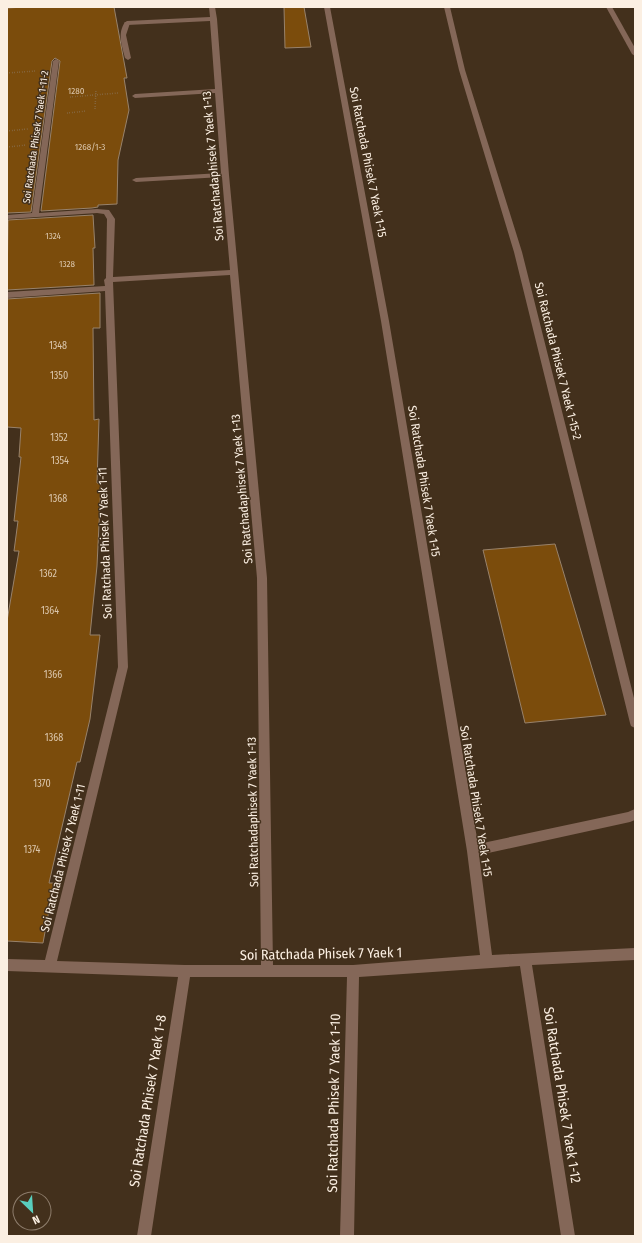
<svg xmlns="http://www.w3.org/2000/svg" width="642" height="1243" font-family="'Fira Sans Condensed',sans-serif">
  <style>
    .building { fill: #7b4c0c; stroke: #98826b }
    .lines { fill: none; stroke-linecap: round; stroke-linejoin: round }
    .path { stroke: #8e7e6d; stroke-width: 1.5; stroke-dasharray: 0.5 2; stroke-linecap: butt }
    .service { fill: #846758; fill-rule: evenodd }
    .minor { fill: #846758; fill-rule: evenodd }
    .labels { text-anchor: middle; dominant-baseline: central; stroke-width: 3; stroke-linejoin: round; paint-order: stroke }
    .far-number-label { font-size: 9px; fill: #dbc6ac }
    .far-street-label { font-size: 10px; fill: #fbefe2; stroke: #43301c }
    .number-label { font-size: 10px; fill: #dbc6ac }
    .street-label { font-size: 12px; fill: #fbefe2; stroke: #43301c }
    .near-street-label { font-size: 14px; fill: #fbefe2; stroke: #43301c }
  </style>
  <rect width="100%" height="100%" fill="#43301c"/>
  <g class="building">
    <polygon points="25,7 114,7 127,78 124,78 129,110 118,160 117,204 98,205 98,207 92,208 41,211 60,61 55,58 52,61 31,212 7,213 7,8"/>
    <polygon points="284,7 304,7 311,47 285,48"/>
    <polygon points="93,215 95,248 93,248 94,285 7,290 8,220"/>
    <polygon points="100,293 100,328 93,328 94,420 99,419 97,483 101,483 97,566 90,635 100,635 90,719 80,762 77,762 49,883 54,883 43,943 7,941 7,621 19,551 14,551 18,521 14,521 21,457 19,457 21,428 7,427 7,299"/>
    <polygon points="555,544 606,715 525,723 483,550"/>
  </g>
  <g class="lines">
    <g class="path">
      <polyline points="7,73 36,71"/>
      <polyline points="70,97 118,93"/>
      <polyline points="95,109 96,89"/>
      <polyline points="67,113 86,111"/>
      <polyline points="7,131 28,129"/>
      <polyline points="7,147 26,145"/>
    </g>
    <path class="service" d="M125,22L130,23L126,35L131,58L128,60L125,58C122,45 117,34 125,22Z"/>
    <g class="minor">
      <path d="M209,7H215L217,19L229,175L267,578L273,965H353L480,955L467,851L381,321L324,7H330L389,321L478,844L628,812L635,809V820L630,822L479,855L492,955L635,948V960L532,965L575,1236H561L520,966L359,977L354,1236H340L347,977H190L151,1236H137L178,977L7,971V959L45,960L118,667L105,291L7,298V292L105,286L104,280L106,278L107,219L104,214L97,213L7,219V215L32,213L53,61L56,59L59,61L39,213L97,209L109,210L115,219L113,277L230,270L222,177L136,182L132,180L136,178L221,173L215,93L135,98L132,96L135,94L215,89L210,21L127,25L124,23L127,21L210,17ZM230,275L257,578L261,965H185L57,961L128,667L113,282Z"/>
      <polygon points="444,7 450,7 465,70 522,252 635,702 635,728 631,726 630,723 514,252 459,70"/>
      <polygon points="606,7 612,7 635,48 635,56 632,54"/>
    </g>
  </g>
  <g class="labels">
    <g class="far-number-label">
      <text x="76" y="91">1280</text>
      <text x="90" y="147">1268/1-3</text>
      <text x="53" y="236">1324</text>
      <text x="67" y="264">1328</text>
    </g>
    <g class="far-street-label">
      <text transform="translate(36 137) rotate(-82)">Soi Ratchada Phisek 7 Yaek 1-11-2</text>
    </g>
    <g class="number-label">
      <text x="58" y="346">1348</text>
      <text x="59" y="376">1350</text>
      <text x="59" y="438">1352</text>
      <text x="60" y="461">1354</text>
      <text x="58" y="499">1368</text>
      <text x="48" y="574">1362</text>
      <text x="50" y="611">1364</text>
      <text x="53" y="675">1366</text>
      <text x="54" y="738">1368</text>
      <text x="42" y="784">1370</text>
      <text x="32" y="850">1374</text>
    </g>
    <g class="street-label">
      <text transform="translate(368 162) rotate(79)">Soi Ratchada Phisek 7 Yaek 1-15</text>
      <text transform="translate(213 166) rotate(-95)">Soi Ratchadaphisek 7 Yaek 1-13</text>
      <text transform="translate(558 361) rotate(76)">Soi Ratchada Phisek 7 Yaek 1-15-2</text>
      <text transform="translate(424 481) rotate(81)">Soi Ratchada Phisek 7 Yaek 1-15</text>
      <text transform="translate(242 489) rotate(-95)">Soi Ratchadaphisek 7 Yaek 1-13</text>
      <text transform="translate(105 543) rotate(-92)">Soi Ratchada Phisek 7 Yaek 1-11</text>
      <text transform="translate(476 801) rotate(81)">Soi Ratchada Phisek 7 Yaek 1-15</text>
      <text transform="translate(253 812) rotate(-91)">Soi Ratchadaphisek 7 Yaek 1-13</text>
      <text transform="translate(63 858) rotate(-76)">Soi Ratchada Phisek 7 Yaek 1-11</text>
    </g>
    <g class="near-street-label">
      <text transform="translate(321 954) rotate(-1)">Soi Ratchada Phisek 7 Yaek 1</text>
      <text transform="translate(562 1095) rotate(81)">Soi Ratchada Phisek 7 Yaek 1-12</text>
      <text transform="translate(148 1101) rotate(-81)">Soi Ratchada Phisek 7 Yaek 1-8</text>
      <text transform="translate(334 1103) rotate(-89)">Soi Ratchada Phisek 7 Yaek 1-10</text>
    </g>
  </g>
  <rect width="642" height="1243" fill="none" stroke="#fbefe2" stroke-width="16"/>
  <g transform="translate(32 1211) rotate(155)"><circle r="19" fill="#43301c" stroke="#8d7c6b"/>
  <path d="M0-3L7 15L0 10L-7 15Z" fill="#59cebe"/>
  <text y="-6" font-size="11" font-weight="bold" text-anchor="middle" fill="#fbefe2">N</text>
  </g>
</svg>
